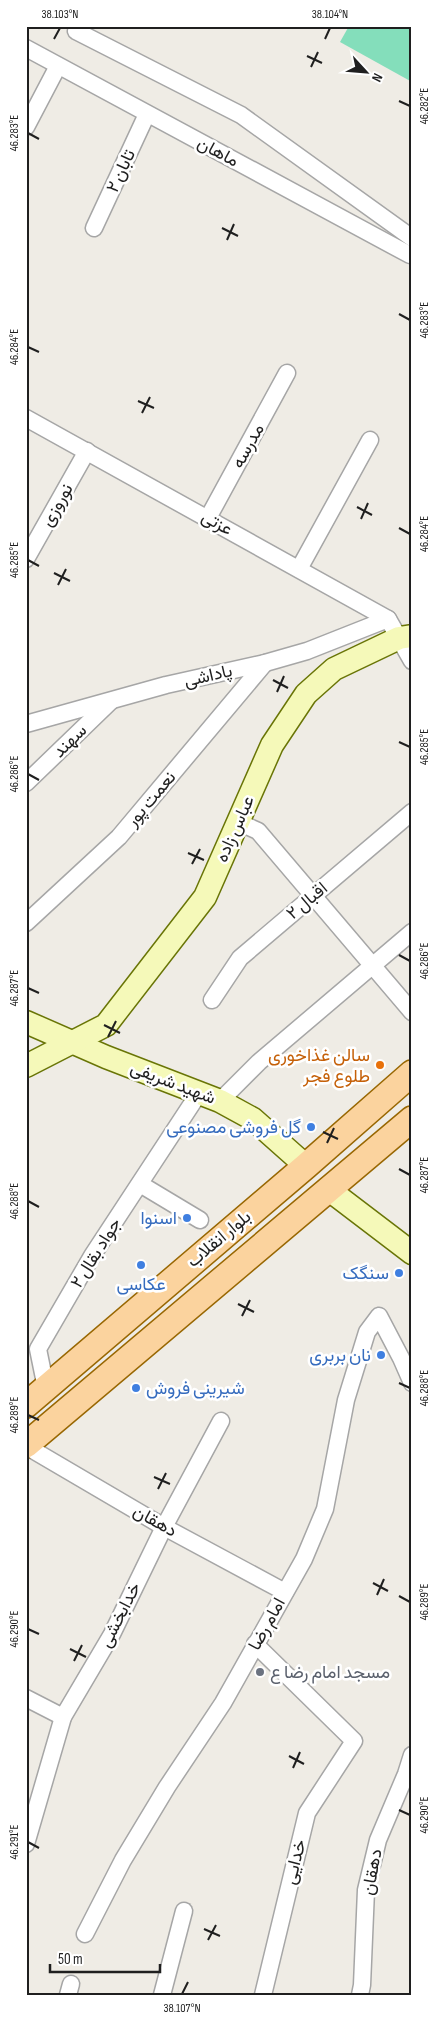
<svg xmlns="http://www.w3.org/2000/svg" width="438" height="2021" font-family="'Sofia Sans Condensed',Vazirmatn,sans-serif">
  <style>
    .pitch { fill: #84debb }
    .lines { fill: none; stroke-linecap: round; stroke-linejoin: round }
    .street-casing { stroke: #a6a6a6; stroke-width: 19 }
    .secondary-casing { stroke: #697506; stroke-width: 25 }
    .primary-casing { stroke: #986702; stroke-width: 28 }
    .street { stroke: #fff; stroke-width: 16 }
    .secondary { stroke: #f5f9b9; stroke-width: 22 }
    .primary { stroke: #fbd39e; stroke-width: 25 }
    .ticks { fill: none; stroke: #1f1f1f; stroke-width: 2 }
    .food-dot { fill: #e8710a; stroke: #fff; stroke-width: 2 }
    .shop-dot { fill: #3f7fe0; stroke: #fff; stroke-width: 2 }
    .worship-dot { fill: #6b7280; stroke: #fff; stroke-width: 2 }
    .labels { text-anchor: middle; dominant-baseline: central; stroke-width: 5; stroke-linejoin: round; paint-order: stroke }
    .street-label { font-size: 18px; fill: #1f1f1f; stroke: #fff }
    .food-label { font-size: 18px; fill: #c56008; stroke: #fff; text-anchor: end }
    .shop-label { font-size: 18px; fill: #366cbe; stroke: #fff; text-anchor: end }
    .worship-label { font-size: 18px; fill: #5b616d; stroke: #fff; text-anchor: start }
    .neatline { fill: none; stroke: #1f1f1f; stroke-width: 2 }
    .ticks-label { font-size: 12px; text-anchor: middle; fill: #1f1f1f }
  </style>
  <rect width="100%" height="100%" fill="#efece5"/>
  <polygon class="pitch" points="349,26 412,26 412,82 340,42"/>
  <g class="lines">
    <defs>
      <g id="street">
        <polyline points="79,26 76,31 241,115 412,238"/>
        <polyline points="26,48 410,255"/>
        <polyline points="26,127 58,66"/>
        <polyline points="94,228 147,114"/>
        <polyline points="26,418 388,619 412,661"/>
        <polyline points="208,518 287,373"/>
        <polyline points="26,559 87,451"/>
        <polyline points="299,569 370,440"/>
        <polyline points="26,724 166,685 265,663 307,651 388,619"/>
        <polyline points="26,783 111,701"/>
        <polyline points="238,822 258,831 412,1012"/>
        <polyline points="26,923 119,837 265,663"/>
        <polyline points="212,1000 240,958 412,812"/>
        <polyline points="220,1101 259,1062 412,932"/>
        <polyline points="140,1184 200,1220"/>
        <polyline points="46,1388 38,1349 92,1256 199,1093"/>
        <polyline points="26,1446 164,1527 285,1592"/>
        <polyline points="255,1644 354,1741 307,1813 263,1995"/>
        <polyline points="26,1698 63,1717"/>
        <polyline points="26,1844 63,1717 112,1634 164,1527 221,1421"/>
        <polyline points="85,1934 123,1860 167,1787 223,1703 304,1559 325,1509 346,1400 367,1332 379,1316 401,1358 412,1383"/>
        <polyline points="68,1995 71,1984"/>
        <polyline points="162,1995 184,1911"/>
        <polyline points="360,1995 362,1985 366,1890 378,1840 406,1774 412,1755"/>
      </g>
      <g id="secondary">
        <polyline points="26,1022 106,1057 220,1101 253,1119 306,1166"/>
        <polyline points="26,1066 106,1025 205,897 272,745 306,694 334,669 399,638 412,636"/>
        <polyline points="328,1189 412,1253"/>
      </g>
      <g id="primary">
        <polyline points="26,1405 306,1166 412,1073"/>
        <polyline points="26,1445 412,1119"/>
      </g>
    </defs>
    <use href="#street" class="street-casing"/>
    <use href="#secondary" class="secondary-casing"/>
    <use href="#primary" class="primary-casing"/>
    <use href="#street" class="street"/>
    <use href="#secondary" class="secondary"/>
    <use href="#primary" class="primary"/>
  </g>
  <path class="ticks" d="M54,39L60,28M325,39L330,28M307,56L322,63M311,67L318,52M399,101L410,106M28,133L39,139M222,228L238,236M227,240L234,224M399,314L410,320M28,347L39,352M138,401L154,408M142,413L150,397M357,507L372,515M361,519L368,503M399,528L410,534M28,560L39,566M54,573L70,581M58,585L66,569M273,680L288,688M277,692L284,676M399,742L410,747M28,774L39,780M188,853L204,860M192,864L200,849M399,955L410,961M28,988L39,993M104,1025L120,1033M108,1037L116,1021M323,1132L338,1139M327,1143L334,1128M399,1169L410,1175M28,1201L39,1207M238,1304L254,1312M242,1316L250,1300M399,1383L410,1388M28,1415L39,1420M154,1477L170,1484M158,1489L166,1473M373,1583L388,1591M377,1595L384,1579M399,1596L410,1602M28,1629L39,1634M70,1649L86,1657M74,1661L82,1645M289,1756L304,1764M293,1768L300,1752M399,1810L410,1815M28,1842L39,1848M204,1929L220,1936M208,1940L216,1925M182,1994L188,1982"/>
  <circle class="food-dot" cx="380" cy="1065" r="5"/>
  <g class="shop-dot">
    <circle cx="311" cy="1127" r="5"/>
    <circle cx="187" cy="1218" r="5"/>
    <circle cx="141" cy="1265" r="5"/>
    <circle cx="399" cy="1273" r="5"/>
    <circle cx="381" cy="1355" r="5"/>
    <circle cx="136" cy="1388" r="5"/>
  </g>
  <circle class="worship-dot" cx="260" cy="1672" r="5"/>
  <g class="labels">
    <g class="street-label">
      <text transform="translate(218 152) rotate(28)">ماهان</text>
      <text transform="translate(121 171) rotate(-65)">تابان ۲</text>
      <text transform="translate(248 446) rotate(-61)">مدرسه</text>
      <text transform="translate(57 505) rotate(-60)">نوروزی</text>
      <text transform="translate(217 523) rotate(29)">عزتی</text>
      <text transform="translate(208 676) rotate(-13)">پاداشی</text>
      <text transform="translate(70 741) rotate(-44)">سهند</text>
      <text transform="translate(151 799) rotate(-50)">نعمت پور</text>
      <text transform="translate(235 829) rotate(-66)">عباس زاده</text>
      <text transform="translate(307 901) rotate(-40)">اقبال ۲</text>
      <text transform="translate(173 1083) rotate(21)">شهید شریفى</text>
      <text transform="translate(219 1239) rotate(-40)">بلوار انقلاب</text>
      <text transform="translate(96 1253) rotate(-58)">جواد بقال ۲</text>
      <text transform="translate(155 1521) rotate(29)">دهقان</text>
      <text transform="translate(120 1615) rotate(-63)">خدابخشی</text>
      <text transform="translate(267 1624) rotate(-61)">امام رضا</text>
      <text transform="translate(295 1862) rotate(-76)">خدایی</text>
      <text transform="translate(372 1872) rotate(-79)">دهقان</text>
    </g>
    <g class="food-label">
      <text x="370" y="1055">سالن غذاخوری<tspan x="370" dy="21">طلوع فجر</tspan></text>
    </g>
    <g class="shop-label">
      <text x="301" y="1127">گل فروشی مصنوعی</text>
      <text x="177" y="1218">اسنوا</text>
      <text x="389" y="1273">سنگک</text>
      <text x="141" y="1284" text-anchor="middle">عکاسی</text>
      <text x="371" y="1355">نان بربری</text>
      <text x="146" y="1388" text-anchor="start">شیرینی فروش</text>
    </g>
    <g class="worship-label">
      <text x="270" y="1672">مسجد امام رضا ع</text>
    </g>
  </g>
  <rect width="438" height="2021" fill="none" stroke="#ffffff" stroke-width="55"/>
  <g transform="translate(366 72) rotate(116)" stroke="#ffffff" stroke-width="4" paint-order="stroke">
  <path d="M0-4L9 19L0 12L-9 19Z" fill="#1f1f1f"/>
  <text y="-8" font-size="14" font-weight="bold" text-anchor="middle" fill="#1f1f1f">N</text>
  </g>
  <path d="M50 1964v8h110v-8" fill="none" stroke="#1f1f1f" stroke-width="2.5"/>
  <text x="58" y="1964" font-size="15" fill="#1f1f1f" stroke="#ffffff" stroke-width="4" paint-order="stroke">50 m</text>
  <rect x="28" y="28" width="382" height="1966" class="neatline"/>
  <g class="ticks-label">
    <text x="60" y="18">38.103°N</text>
    <text x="330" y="18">38.104°N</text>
    <text transform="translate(424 106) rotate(-90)" y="4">46.282°E</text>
    <text transform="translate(14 133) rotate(-90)" y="4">46.283°E</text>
    <text transform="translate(424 320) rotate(-90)" y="4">46.283°E</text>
    <text transform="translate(14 347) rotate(-90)" y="4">46.284°E</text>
    <text transform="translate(424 534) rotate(-90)" y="4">46.284°E</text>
    <text transform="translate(14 560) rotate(-90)" y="4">46.285°E</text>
    <text transform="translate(424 747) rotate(-90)" y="4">46.285°E</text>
    <text transform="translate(14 774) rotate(-90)" y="4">46.286°E</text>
    <text transform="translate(424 961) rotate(-90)" y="4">46.286°E</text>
    <text transform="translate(14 988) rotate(-90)" y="4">46.287°E</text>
    <text transform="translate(424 1175) rotate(-90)" y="4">46.287°E</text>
    <text transform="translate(14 1201) rotate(-90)" y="4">46.288°E</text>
    <text transform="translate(424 1388) rotate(-90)" y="4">46.288°E</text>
    <text transform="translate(14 1415) rotate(-90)" y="4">46.289°E</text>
    <text transform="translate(424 1602) rotate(-90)" y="4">46.289°E</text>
    <text transform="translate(14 1629) rotate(-90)" y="4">46.290°E</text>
    <text transform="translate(424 1815) rotate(-90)" y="4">46.290°E</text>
    <text transform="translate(14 1842) rotate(-90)" y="4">46.291°E</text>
    <text x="182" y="2012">38.107°N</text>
  </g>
</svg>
